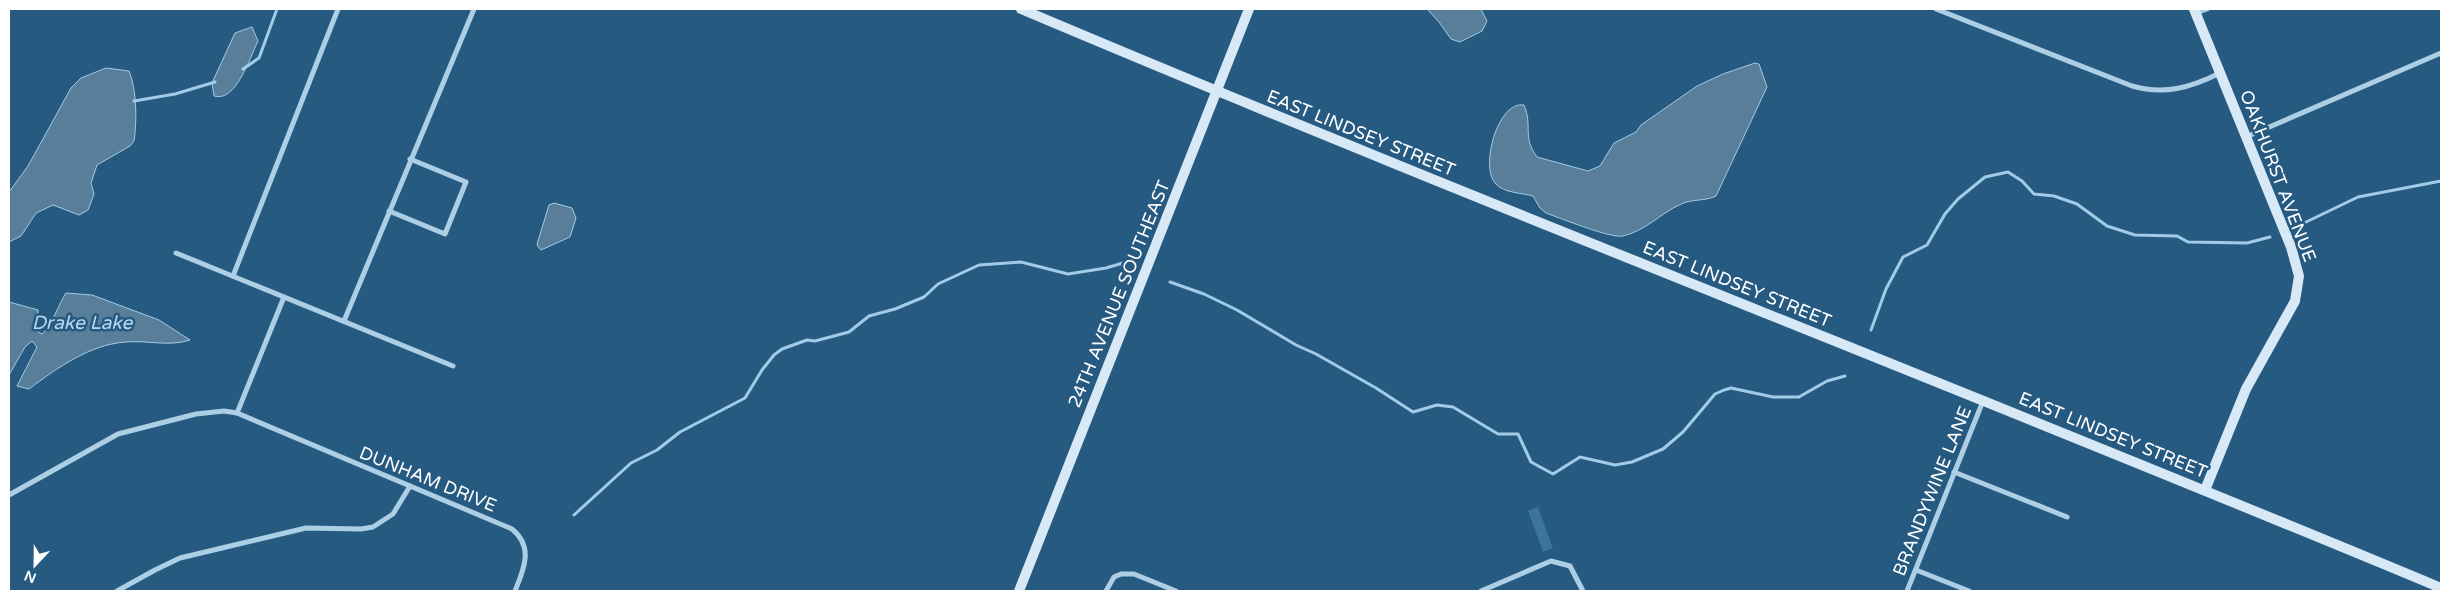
<svg xmlns="http://www.w3.org/2000/svg" width="2450" height="600" font-family="'Varela Round',sans-serif">
  <style>
    .green { fill: #3a749f }
    .water { fill: #597e99; stroke: #a2cbe7 }
    .lines { fill: none; stroke-linecap: round; stroke-linejoin: round }
    .stream { stroke: #a2cbe7; stroke-width: 3 }
    .street { stroke: #adcfe6; stroke-width: 5 }
    .secondary { stroke: #d7e8f6; stroke-width: 10 }
    .labels { text-anchor: middle; dominant-baseline: central; stroke-width: 5; stroke-linejoin: round; paint-order: stroke }
    .street-label { font-size: 18px; fill: #fff; stroke: #265a81 }
    .water-label { font-size: 19px; font-style: italic; fill: #b9d8ee; stroke: #265a81 }
  </style>
  <rect width="100%" height="100%" fill="#265a81"/>
  <polygon class="green" points="1538,507 1553,548 1543,552 1528,511"/>
  <g class="water">
    <polygon points="1427,9 1481,9 1487,21 1482,31 1460,42 1451,39 1439,22"/>
    <path d="M252,27L258,41C250,57 236,103 214,96L212,83L235,33Z"/>
    <path d="M1755,63L1759,64L1767,87L1716,196C1703,202 1693,198 1679,205C1660,214 1645,231 1623,236C1612,239 1560,218 1546,213L1540,208L1533,196C1522,193 1504,193 1496,184C1479,168 1498,100 1524,105C1533,126 1522,137 1537,157L1588,171L1600,166L1614,143L1636,132L1641,125L1697,86L1723,74Z"/>
    <path d="M106,68L129,71C137,90 137,122 134,141L130,146L97,165L91,183L94,194L88,210L79,215L53,205L36,213L21,236L9,242V192L28,166L71,88L81,78Z"/>
    <polygon points="554,203 572,208 576,218 570,237 541,250 537,245 538,241 549,205"/>
    <path d="M66,293L92,295L159,320L190,340C169,347 147,340 125,342C89,345 57,368 29,389L17,386L37,347L32,341L25,347L9,375V302L38,310V332L42,334C51,328 59,303 66,293Z"/>
  </g>
  <g class="lines">
    <g class="stream">
      <polyline points="243,69 259,58 277,9"/>
      <polyline points="134,101 175,94 215,82"/>
      <polyline points="2302,224 2358,197 2441,181"/>
      <polyline points="1170,282 1204,294 1237,310 1296,345 1316,354 1376,388 1413,412 1437,405 1453,407 1498,434 1518,434 1531,462 1553,474 1580,457 1615,465 1632,462 1663,449 1683,432 1715,394 1724,390 1731,388 1773,397 1799,397 1827,381 1845,376"/>
      <polyline points="1871,330 1886,289 1903,257 1927,245 1945,214 1958,199 1985,177 2008,172 2022,181 2034,194 2054,196 2077,204 2107,226 2135,235 2177,236 2188,242 2247,243 2270,237"/>
      <polyline points="574,515 631,463 657,450 680,432 745,398 762,370 774,355 782,349 807,340 815,341 849,332 869,316 895,309 924,297 938,284 979,265 1021,262 1068,274 1106,268 1123,263"/>
    </g>
    <g class="street">
      <path d="M1936,9L2132,86C2164,95 2190,88 2220,73"/>
      <polyline points="2196,13 2207,9"/>
      <polyline points="2246,137 2441,53"/>
      <polyline points="389,211 445,234 466,182 410,159"/>
      <polyline points="176,253 453,366"/>
      <polyline points="233,276 338,9"/>
      <polyline points="344,321 474,9"/>
      <polyline points="237,413 284,297"/>
      <polyline points="1954,472 2067,517"/>
      <path d="M9,495L118,434L196,414L224,411L237,413L512,529C534,547 524,569 515,591"/>
      <polyline points="1916,570 1969,591"/>
      <polyline points="117,591 155,570 180,558 306,528 361,529 373,527 393,514 410,486"/>
      <polyline points="1106,591 1114,577 1121,574 1134,574 1176,591"/>
      <polyline points="1481,591 1551,561 1570,566 1583,591"/>
      <polyline points="1907,591 1983,401"/>
    </g>
    <g class="secondary">
      <path d="M1021,9C1492,208 1969,391 2441,588"/>
      <polyline points="2194,9 2291,247 2299,276 2295,301 2246,389 2205,490"/>
      <polyline points="1019,591 1249,9"/>
    </g>
  </g>
  <g class="labels">
    <g class="street-label">
      <text transform="translate(1361 133) rotate(22)">EAST LINDSEY STREET</text>
      <text transform="translate(2278 176) rotate(69)">OAKHURST AVENUE</text>
      <text transform="translate(1737 284) rotate(22)">EAST LINDSEY STREET</text>
      <text transform="translate(1119 294) rotate(-68)">24TH AVENUE SOUTHEAST</text>
      <text transform="translate(2113 435) rotate(22)">EAST LINDSEY STREET</text>
      <text transform="translate(428 479) rotate(22)">DUNHAM DRIVE</text>
      <text transform="translate(1932 491) rotate(-68)">BRANDYWINE LANE</text>
    </g>
    <g class="water-label">
      <text x="82" y="323">Drake Lake</text>
    </g>
  </g>
  <rect width="2450" height="600" fill="none" stroke="#ffffff" stroke-width="20"/>
  <g transform="translate(35 565) rotate(202)" stroke="#265a81" stroke-width="4" paint-order="stroke">
  <path d="M0-4L9 19L0 12L-9 19Z" fill="#ffffff"/>
  <text y="-8" font-size="14" font-weight="bold" text-anchor="middle" fill="#ffffff">N</text>
  </g>
</svg>
